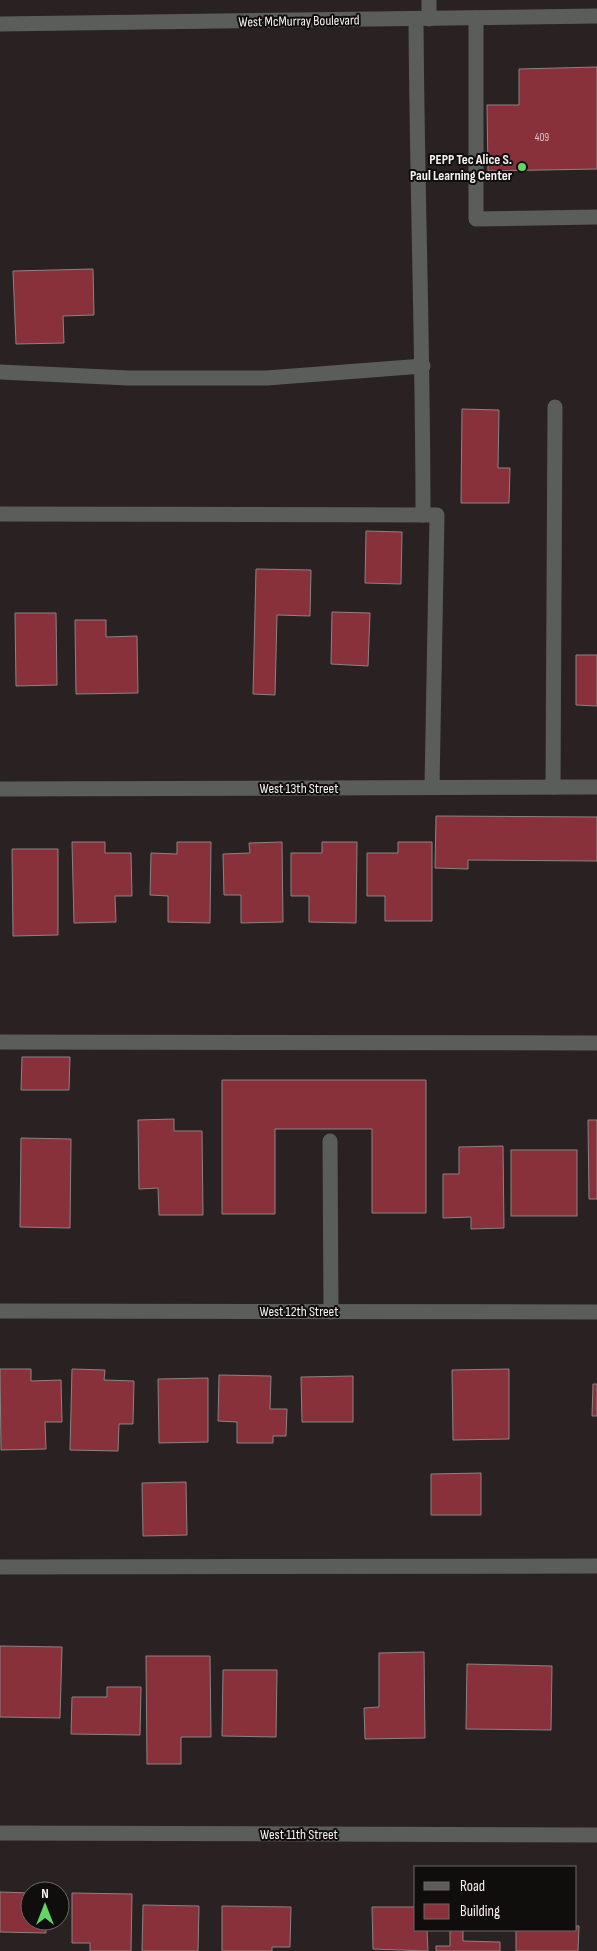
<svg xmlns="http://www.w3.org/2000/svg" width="597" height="1951" font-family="'Sofia Sans Condensed',sans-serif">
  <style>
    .building { fill: #89313a; stroke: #8c8282 }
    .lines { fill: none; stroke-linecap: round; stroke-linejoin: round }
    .minor { stroke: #5a5d5a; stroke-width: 15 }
    .poi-dot { fill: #63d468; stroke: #100d0d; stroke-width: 2 }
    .labels { text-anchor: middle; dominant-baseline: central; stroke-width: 4; stroke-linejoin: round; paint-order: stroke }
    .number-label { font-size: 11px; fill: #dcc2c3 }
    .street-label { font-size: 14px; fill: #f7f2f1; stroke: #100d0d }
    .poi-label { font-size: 14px; font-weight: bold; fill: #f7f2f1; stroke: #100d0d; text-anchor: end }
  </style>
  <rect width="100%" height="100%" fill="#2a2222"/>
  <g class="building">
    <polygon points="597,67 597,169 488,171 487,105 519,105 519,69"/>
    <polygon points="93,269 94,315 63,316 64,343 16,344 13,271"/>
    <polygon points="462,409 499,410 498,468 510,468 509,503 461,503"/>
    <polygon points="366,531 402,532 401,584 365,583"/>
    <polygon points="256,569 311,570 310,616 277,615 275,695 253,694"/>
    <polygon points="332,612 370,613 368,666 331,664"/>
    <polygon points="15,613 56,613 57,685 16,686"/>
    <polygon points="75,620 106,620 106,637 137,636 138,693 76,694"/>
    <polygon points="576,655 597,655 597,706 576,705"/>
    <polygon points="436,816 597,817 597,861 468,860 468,869 435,868"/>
    <polygon points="72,842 105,842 105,853 131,853 132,896 115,896 116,922 74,923"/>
    <polygon points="177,842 211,842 210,923 168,922 168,896 150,895 151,853 177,854"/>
    <polygon points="282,842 283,922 241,923 241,895 224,895 223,854 250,853 249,843"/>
    <polygon points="322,842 357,842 356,923 309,922 309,896 291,896 291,853 322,853"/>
    <polygon points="398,842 432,842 432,921 385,921 385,896 367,896 367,853 398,853"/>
    <polygon points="12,849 58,849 58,935 13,936"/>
    <polygon points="22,1057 70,1057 69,1090 21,1090"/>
    <polygon points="222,1080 426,1080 426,1213 372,1213 372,1129 275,1129 275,1214 222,1214"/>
    <polygon points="174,1119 174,1131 202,1131 203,1215 159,1215 158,1188 139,1189 138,1120"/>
    <polygon points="588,1120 597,1120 597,1199 589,1199"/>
    <polygon points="21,1138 71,1139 70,1228 20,1227"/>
    <polygon points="503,1146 504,1228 471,1229 471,1217 443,1218 443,1174 459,1174 459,1147"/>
    <rect x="511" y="1150" width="66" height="66"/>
    <polygon points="0,1369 31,1369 31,1381 61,1380 62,1422 45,1422 46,1449 1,1450"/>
    <polygon points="72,1369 105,1370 104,1380 134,1381 133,1424 119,1424 118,1451 70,1450"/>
    <polygon points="509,1369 509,1439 453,1440 452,1370"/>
    <polygon points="219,1375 271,1376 270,1409 287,1409 286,1436 273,1436 273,1443 237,1443 237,1422 218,1421"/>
    <polygon points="353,1376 353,1422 302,1422 301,1377"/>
    <polygon points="208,1378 208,1442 159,1443 158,1379"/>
    <polygon points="593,1384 597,1384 597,1416 592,1416"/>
    <polygon points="481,1473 481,1515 431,1515 431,1474"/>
    <polygon points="186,1482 187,1535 143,1536 142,1483"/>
    <polygon points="0,1646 62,1647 60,1718 0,1717"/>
    <polygon points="424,1652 425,1738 365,1739 364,1708 379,1707 379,1653"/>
    <polygon points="146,1656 210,1656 211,1737 181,1737 181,1764 147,1764"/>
    <polygon points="467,1664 552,1666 551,1730 466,1729"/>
    <polygon points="223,1670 277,1670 276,1737 222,1736"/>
    <polygon points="107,1687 141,1687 140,1735 71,1734 72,1697 107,1697"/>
    <polygon points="0,1892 30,1893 30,1921 46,1921 46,1933 0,1932"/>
    <polygon points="72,1893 132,1894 131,1951 90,1951 90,1943 72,1943"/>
    <polygon points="143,1905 199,1906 198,1951 142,1951"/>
    <polygon points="222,1906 291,1907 290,1947 272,1947 272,1951 222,1951"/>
    <polygon points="372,1907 416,1907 416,1930 427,1930 428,1951 373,1949"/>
    <polygon points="576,1926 579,1926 578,1951 516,1951 516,1930 576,1930"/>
    <polygon points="450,1930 463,1930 463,1941 500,1942 500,1951 436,1951 436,1946 450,1946"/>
  </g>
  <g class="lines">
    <g class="minor">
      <polyline points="429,0 429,19"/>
      <polyline points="476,18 476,219 597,217"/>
      <path d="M416,20C417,185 423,350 423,515"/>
      <polyline points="0,24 597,16"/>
      <polyline points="0,372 128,378 267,378 423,366"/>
      <polyline points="0,514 437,515 432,787"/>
      <polyline points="553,787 555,407"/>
      <polyline points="0,789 597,787"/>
      <polyline points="0,1042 597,1043"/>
      <polyline points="330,1141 331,1312"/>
      <polyline points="0,1311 597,1312"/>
      <polyline points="0,1567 597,1566"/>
      <polyline points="0,1833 597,1835"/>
    </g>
  </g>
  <circle class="poi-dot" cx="522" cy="167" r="5"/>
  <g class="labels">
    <g class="number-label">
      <text x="542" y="137">409</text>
    </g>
    <g class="street-label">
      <text transform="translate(299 21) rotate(-1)">West McMurray Boulevard</text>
      <text x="299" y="788">West 13th Street</text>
      <text x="299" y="1311">West 12th Street</text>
      <text x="299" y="1834">West 11th Street</text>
    </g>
    <g class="poi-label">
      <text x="512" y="159">PEPP Tec Alice S.<tspan x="512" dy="16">Paul Learning Center</tspan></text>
    </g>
  </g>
  <rect x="414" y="1866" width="162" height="65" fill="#100d0d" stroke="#6c6968"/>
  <rect x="424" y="1882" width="25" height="8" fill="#5a5d5a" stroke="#6c6968"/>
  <text x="460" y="1891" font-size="15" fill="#f7f2f1">Road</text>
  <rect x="424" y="1904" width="25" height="15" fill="#89313a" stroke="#6c6968"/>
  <text x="460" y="1916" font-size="15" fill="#f7f2f1">Building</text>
  <g transform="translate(45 1906)"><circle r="24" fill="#100d0d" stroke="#6c6968"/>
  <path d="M0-4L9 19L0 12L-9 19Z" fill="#63d468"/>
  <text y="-8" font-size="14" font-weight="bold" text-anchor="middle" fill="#f7f2f1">N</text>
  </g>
</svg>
